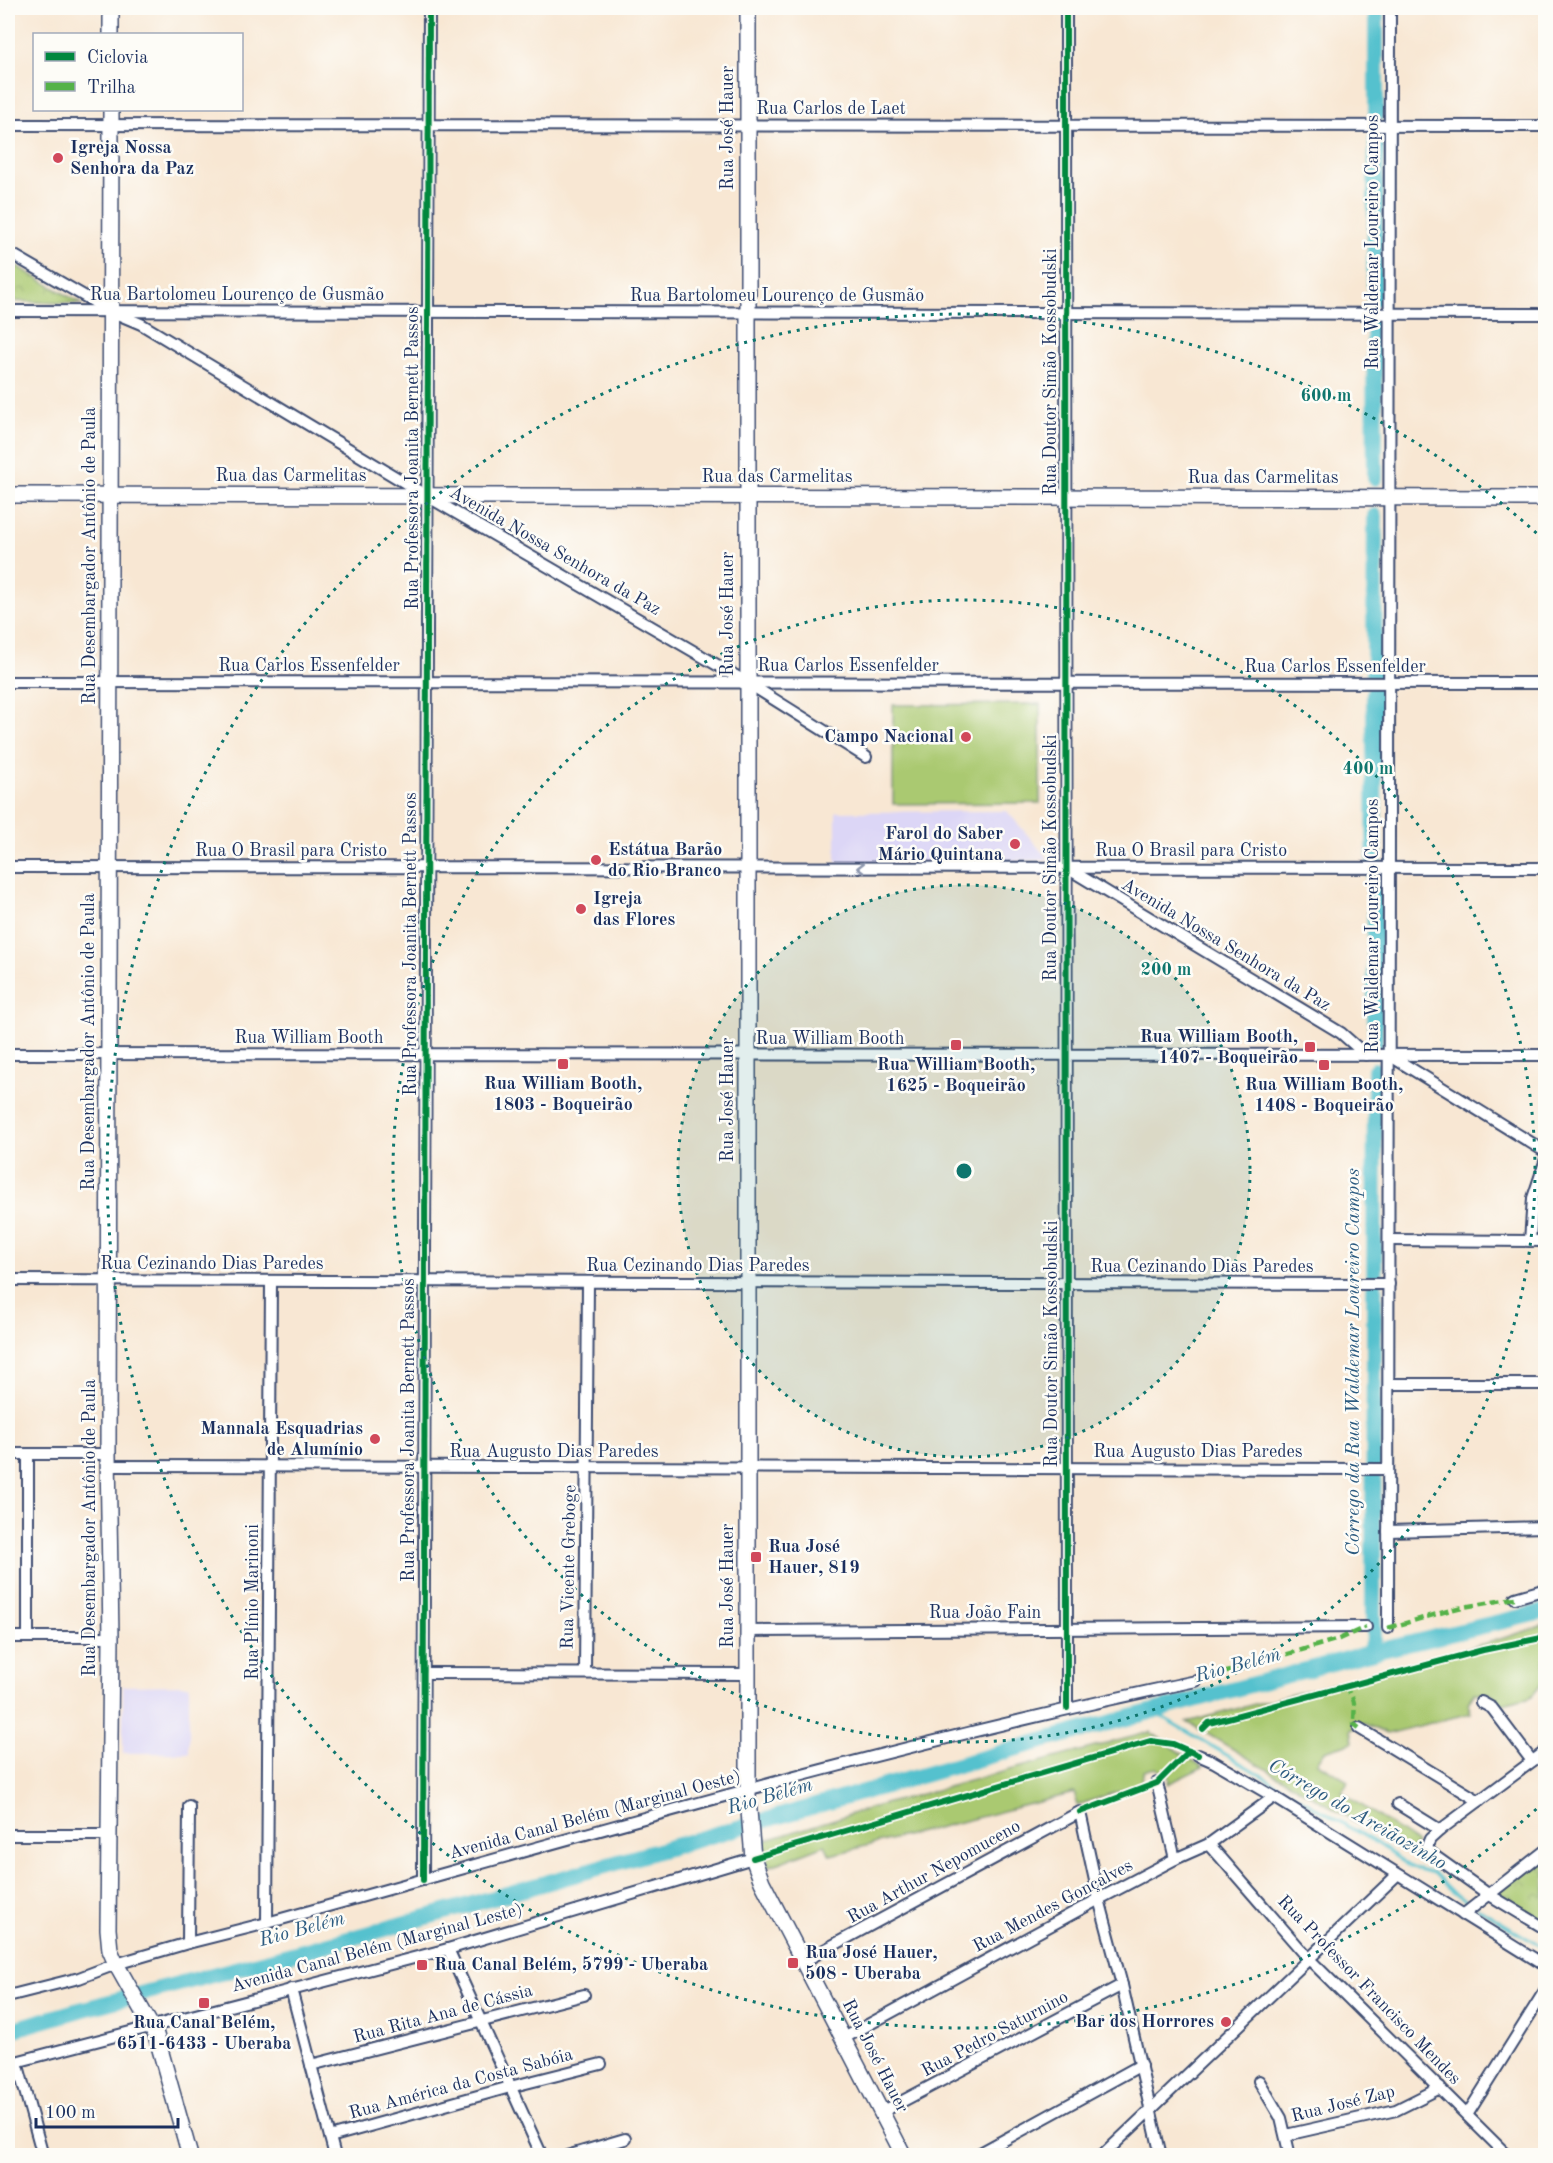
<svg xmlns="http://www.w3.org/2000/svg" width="1553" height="2163" font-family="'Old Standard TT',serif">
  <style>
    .built { fill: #dcd6f6 }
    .green { fill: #aac971; stroke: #627c68; stroke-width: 1.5 }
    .park { fill: url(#park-crowns); stroke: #627c68; stroke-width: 1.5 }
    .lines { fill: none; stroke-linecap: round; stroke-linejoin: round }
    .stream { stroke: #54c1ce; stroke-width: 3 }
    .river { stroke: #54c1ce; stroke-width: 16 }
    .street-casing { stroke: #3c4b70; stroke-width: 14 }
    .secondary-casing { stroke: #3c4b70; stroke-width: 18 }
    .street { stroke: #fff; stroke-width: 10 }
    .secondary { stroke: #fff; stroke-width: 15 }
    .quiet { stroke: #55b248; stroke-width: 4.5; stroke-dasharray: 9 4.5; stroke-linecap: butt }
    .cycleway-casing { stroke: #fdfcf7; stroke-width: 10 }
    .cycleway { stroke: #00873e; stroke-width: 6 }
    .oneway { stroke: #8d97ae }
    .ring { fill: none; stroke: #0f766e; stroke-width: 3; stroke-dasharray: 3 6 }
    .poi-dot { fill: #d1495b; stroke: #fdfcf7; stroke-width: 2 }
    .labels { text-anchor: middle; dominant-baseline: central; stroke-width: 5; stroke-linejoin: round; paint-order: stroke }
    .street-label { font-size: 18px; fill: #1b2f5e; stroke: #fdfcf7 }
    .poi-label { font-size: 18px; font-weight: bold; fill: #1b2f5e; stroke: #fdfcf7; text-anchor: start }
    .water-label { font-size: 20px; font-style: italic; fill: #2c5b80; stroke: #fdfcf7 }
    .centre { fill: #0f766e; stroke: #fdfcf7; stroke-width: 3 }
    .ring-label { font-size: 18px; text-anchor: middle; font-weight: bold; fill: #0f766e; stroke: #fdfcf7; stroke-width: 5; stroke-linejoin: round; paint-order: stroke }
  </style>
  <defs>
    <pattern id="park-crowns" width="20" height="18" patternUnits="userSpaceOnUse" patternTransform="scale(1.5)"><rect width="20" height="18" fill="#aac971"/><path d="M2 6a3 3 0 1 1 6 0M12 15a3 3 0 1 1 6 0" fill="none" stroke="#8aa460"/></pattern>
  </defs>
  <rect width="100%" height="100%" fill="#fdfcf7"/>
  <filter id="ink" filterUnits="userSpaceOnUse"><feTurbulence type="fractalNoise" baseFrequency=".0167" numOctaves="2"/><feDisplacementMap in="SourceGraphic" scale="12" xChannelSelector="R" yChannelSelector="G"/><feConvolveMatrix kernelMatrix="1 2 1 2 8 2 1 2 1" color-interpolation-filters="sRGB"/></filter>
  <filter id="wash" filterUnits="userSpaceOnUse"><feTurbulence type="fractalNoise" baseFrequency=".008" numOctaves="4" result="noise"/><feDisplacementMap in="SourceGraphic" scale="24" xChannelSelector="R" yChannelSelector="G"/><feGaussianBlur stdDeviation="1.35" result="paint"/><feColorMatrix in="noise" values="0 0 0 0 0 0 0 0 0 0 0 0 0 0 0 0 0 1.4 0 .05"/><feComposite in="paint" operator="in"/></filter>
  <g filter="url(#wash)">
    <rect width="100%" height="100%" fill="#f8e7d3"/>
    <g class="built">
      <polygon points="1007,811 1049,860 836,863 836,812"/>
      <polygon points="189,1685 189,1753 123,1753 123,1686"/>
    </g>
    <g class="green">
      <polygon points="1040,704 1040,803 893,804 893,705"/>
      <polygon points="1545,1625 1545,1680 1531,1697 1503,1704 1490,1694 1475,1693 1468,1703 1471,1713 1387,1734 1363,1723 1351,1729 1353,1742 1325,1751 1317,1763 1348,1781 1342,1792 1417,1843 1408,1853 1187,1722 1494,1641"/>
      <polygon points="1150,1732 1203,1767 1168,1784 1169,1778 1156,1767 1144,1771 1140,1784 1078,1805 1074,1793 830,1855 825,1845 768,1867 764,1841 877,1806"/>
    </g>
    <g class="park">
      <polygon points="8,261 82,304 8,301"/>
      <polygon points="1545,1854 1545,1924 1494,1893"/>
    </g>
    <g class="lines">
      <g class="stream">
        <polyline points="1152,1711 1376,1843 1411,1867 1434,1873 1454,1893 1472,1904"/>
        <polyline points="1478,1908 1546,1949"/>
      </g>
      <g class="river">
        <polyline points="1376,114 1376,8"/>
        <polyline points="1374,299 1376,140"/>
        <polyline points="1374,326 1375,478"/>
        <polyline points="1374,677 1375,516"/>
        <polyline points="1374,692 1375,1042"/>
        <polyline points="1369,1653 1374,1638 1373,1614 1375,1070"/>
        <polyline points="8,2031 76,2011 371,1933 1042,1741 1369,1653 1546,1611"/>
      </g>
    </g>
  </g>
  <g filter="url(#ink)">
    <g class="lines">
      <defs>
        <g id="street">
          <polyline points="1066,8 1067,1708"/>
          <polyline points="8,125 1546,126"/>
          <polyline points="8,252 110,311 141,324 427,496 748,683 866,757"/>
          <polyline points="8,311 1546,314"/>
          <polyline points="8,682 1546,683"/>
          <polyline points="8,867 1546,868"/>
          <polyline points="1067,868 1341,1033 1366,1055"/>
          <polyline points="8,1054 1546,1055"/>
          <polyline points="1389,1055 1546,1152"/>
          <polyline points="1389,1240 1546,1241"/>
          <polyline points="1530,1241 1533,1198 1546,1159"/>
          <polyline points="8,1280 1389,1284"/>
          <polyline points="1389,1384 1546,1384"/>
          <polyline points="8,1454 108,1454"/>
          <polyline points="28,1454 28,1637"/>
          <polyline points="108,1466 1388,1469"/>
          <polyline points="1388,1531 1546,1527"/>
          <polyline points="1515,1598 1546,1589"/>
          <polyline points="1388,1628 1390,8"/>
          <polyline points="748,1631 1366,1627"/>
          <polyline points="8,1637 111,1637"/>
          <polyline points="424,1673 748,1674"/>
          <polyline points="585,1673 588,1282"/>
          <polyline points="1481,1702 1492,1708 1532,1761"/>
          <polyline points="1359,1728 1479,1801"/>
          <polyline points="1546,1751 1440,1830 1430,1839 1427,1846 1430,1852 1436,1857 1488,1894 1546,1929"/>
          <polyline points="1198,1755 1214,1762 1274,1797 1546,1966"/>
          <polyline points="1157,1783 1175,1859"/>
          <polyline points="1398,1804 1440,1830"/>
          <polyline points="8,1835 109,1835"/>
          <polyline points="1209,1844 1309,1959 1508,2156"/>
          <polyline points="423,1880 429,8"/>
          <polyline points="1463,1915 1546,1850"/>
          <polyline points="267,1923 271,1281"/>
          <polyline points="188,1943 189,1806"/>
          <polyline points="448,1949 542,2156"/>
          <polyline points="804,1961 1080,1812 1099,1899 1122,1985 1161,2156"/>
          <polyline points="291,1989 335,2156"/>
          <path d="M8,1996L79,1978L116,1964L188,1943L267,1923C575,1838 883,1746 1196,1681"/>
          <polyline points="844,2038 1099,1899 1175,1859 1209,1844 1274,1797"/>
          <polyline points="17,2062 43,2156"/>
          <polyline points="8,2064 448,1949 753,1858"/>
          <polyline points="311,2065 584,1995"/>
          <polyline points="1259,2081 1281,2118 1290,2156"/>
          <polyline points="882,2112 1122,1985"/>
          <polyline points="1467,2115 1546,1989"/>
          <polyline points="1286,2135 1396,2110 1440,2088"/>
          <polyline points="330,2137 510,2087 601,2064"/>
          <polyline points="567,2156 625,2139"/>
          <polyline points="975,2156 1141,2065"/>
          <polyline points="1102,2156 1397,1875"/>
        </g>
        <g id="secondary">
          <polyline points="748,8 748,1799 753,1858 762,1882 904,2156"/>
          <polyline points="111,34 111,8"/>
          <polyline points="111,110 108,1454 111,1637 108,1929 110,1950 116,1964 156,2035 190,2156"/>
          <polyline points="8,495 1546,498"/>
        </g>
      </defs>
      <use href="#street" class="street-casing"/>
      <use href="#secondary" class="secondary-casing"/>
      <use href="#street" class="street"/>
      <use href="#secondary" class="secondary"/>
      <g class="quiet">
        <polyline points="1388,1628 1458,1608 1515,1598"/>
        <polyline points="1196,1681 1339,1639 1366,1627"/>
        <path d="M1343,1687C1358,1698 1354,1708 1354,1724L1359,1728"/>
      </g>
      <defs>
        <g id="cycleway">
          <polyline points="1066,8 1067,1708"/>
          <polyline points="1203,1729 1209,1723 1483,1650 1546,1637"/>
          <polyline points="1080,1812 1157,1783 1189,1751"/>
          <polyline points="753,1858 1151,1741 1173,1744 1198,1755"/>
          <polyline points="423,1880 429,8"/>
        </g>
      </defs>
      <use href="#cycleway" class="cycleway-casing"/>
      <use href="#cycleway" class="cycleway"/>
    </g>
    <defs><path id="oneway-chevron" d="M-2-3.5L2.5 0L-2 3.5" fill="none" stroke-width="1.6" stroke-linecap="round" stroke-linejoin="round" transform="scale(1.5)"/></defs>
    <use class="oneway" href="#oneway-chevron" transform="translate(861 868) rotate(-180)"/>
  </g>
  <circle cx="964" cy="1171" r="286" fill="#0f766e" fill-opacity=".12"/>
  <g class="ring">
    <circle cx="964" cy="1171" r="286"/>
    <circle cx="964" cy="1171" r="571"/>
    <path d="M1543 1803A857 857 0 1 1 1543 539"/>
  </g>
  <g class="poi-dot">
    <circle cx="58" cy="158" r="6"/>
    <circle cx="966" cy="737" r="6"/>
    <circle cx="1015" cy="844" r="6"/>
    <circle cx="596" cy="860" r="6"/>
    <circle cx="581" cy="909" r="6"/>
    <rect x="950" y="1039" width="12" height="12" rx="3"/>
    <rect x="1304" y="1041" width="12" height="12" rx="3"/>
    <rect x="557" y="1058" width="12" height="12" rx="3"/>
    <rect x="1318" y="1059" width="12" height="12" rx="3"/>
    <circle cx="375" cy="1439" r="6"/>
    <rect x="750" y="1551" width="12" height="12" rx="3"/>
    <rect x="787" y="1957" width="12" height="12" rx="3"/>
    <rect x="416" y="1959" width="12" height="12" rx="3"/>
    <rect x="198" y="1997" width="12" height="12" rx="3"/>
    <circle cx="1226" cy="2022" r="6"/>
  </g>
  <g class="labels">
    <g class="street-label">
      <text x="831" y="109">Rua Carlos de Laet</text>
      <text transform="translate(728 128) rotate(-90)">Rua José Hauer</text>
      <text transform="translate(1373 242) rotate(-90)">Rua Waldemar Loureiro Campos</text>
      <text x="237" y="295">Rua Bartolomeu Lourenço de Gusmão</text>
      <text x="777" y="296">Rua Bartolomeu Lourenço de Gusmão</text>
      <text transform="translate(1051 372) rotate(-90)">Rua Doutor Simão Kossobudski</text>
      <text transform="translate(413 458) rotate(-90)">Rua Professora Joanita Bernett Passos</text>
      <text x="291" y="476">Rua das Carmelitas</text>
      <text x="777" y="477">Rua das Carmelitas</text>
      <text x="1263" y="478">Rua das Carmelitas</text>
      <text transform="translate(555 551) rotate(30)">Avenida Nossa Senhora da Paz</text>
      <text transform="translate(90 556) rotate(-90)">Rua Desembargador Antônio de Paula</text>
      <text transform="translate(728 614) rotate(-90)">Rua José Hauer</text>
      <text x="309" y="666">Rua Carlos Essenfelder</text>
      <text x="848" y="666">Rua Carlos Essenfelder</text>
      <text x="1335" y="667">Rua Carlos Essenfelder</text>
      <text x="291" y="851">Rua O Brasil para Cristo</text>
      <text x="1191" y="851">Rua O Brasil para Cristo</text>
      <text transform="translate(1051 858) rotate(-90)">Rua Doutor Simão Kossobudski</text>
      <text transform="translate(1373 926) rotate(-90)">Rua Waldemar Loureiro Campos</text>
      <text transform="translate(411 944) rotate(-90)">Rua Professora Joanita Bernett Passos</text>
      <text transform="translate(1226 945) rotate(31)">Avenida Nossa Senhora da Paz</text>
      <text x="309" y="1038">Rua William Booth</text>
      <text x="830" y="1039">Rua William Booth</text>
      <text transform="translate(89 1042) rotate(-90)">Rua Desembargador Antônio de Paula</text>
      <text transform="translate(728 1100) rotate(-90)">Rua José Hauer</text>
      <text x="212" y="1264">Rua Cezinando Dias Paredes</text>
      <text x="698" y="1266">Rua Cezinando Dias Paredes</text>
      <text x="1202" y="1267">Rua Cezinando Dias Paredes</text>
      <text transform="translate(1052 1344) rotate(-90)">Rua Doutor Simão Kossobudski</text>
      <text transform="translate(409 1430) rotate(-90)">Rua Professora Joanita Bernett Passos</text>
      <text x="554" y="1452">Rua Augusto Dias Paredes</text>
      <text x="1198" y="1452">Rua Augusto Dias Paredes</text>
      <text transform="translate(90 1528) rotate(-90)">Rua Desembargador Antônio de Paula</text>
      <text transform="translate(569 1567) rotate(-89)">Rua Vicente Greboge</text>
      <text transform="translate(728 1586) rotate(-90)">Rua José Hauer</text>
      <text transform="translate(253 1602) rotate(-90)">Rua Plínio Marinoni</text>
      <text x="985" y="1613">Rua João Fain</text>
      <text transform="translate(595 1815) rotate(-15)">Avenida Canal Belém (Marginal Oeste)</text>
      <text transform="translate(934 1872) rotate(-29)">Rua Arthur Nepomuceno</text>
      <text transform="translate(1053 1906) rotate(-28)">Rua Mendes Gonçalves</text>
      <text transform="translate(377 1948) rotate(-15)">Avenida Canal Belém (Marginal Leste)</text>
      <text transform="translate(1369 1990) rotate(46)">Rua Professor Francisco Mendes</text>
      <text transform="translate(443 2014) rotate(-15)">Rua Rita Ana de Cássia</text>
      <text transform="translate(995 2034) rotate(-28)">Rua Pedro Saturnino</text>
      <text transform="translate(875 2056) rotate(63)">Rua José Hauer</text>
      <text transform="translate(461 2084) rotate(-15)">Rua América da Costa Sabóia</text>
      <text transform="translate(1343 2104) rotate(-14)">Rua José Zap</text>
    </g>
    <g class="poi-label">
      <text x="70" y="148">Igreja Nossa<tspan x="70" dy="21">Senhora da Paz</tspan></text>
      <text x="954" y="737" text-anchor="end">Campo Nacional</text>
      <text x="1003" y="834" text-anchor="end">Farol do Saber<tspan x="1003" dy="21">Mário Quintana</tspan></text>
      <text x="608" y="850">Estátua Barão<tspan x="608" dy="21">do Rio Branco</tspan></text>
      <text x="593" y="899">Igreja<tspan x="593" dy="21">das Flores</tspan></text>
      <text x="1298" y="1037" text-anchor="end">Rua William Booth,<tspan x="1298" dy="21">1407 - Boqueirão</tspan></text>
      <text x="956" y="1065" text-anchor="middle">Rua William Booth,<tspan x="956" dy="21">1625 - Boqueirão</tspan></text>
      <text x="563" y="1084" text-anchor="middle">Rua William Booth,<tspan x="563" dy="21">1803 - Boqueirão</tspan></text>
      <text x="1324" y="1085" text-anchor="middle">Rua William Booth,<tspan x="1324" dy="21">1408 - Boqueirão</tspan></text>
      <text x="363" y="1429" text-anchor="end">Mannala Esquadrias<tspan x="363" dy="21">de Alumínio</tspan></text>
      <text x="768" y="1547">Rua José<tspan x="768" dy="21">Hauer, 819</tspan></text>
      <text x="805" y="1953">Rua José Hauer,<tspan x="805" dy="21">508 - Uberaba</tspan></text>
      <text x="434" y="1965">Rua Canal Belém, 5799 - Uberaba</text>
      <text x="1214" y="2022" text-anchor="end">Bar dos Horrores</text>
      <text x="204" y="2023" text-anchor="middle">Rua Canal Belém,<tspan x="204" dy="21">6511-6433 - Uberaba</tspan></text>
    </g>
    <g class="water-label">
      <text transform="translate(1354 1362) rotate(-90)">Córrego da Rua Waldemar Loureiro Campos</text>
      <text transform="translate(1238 1666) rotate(-15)">Rio Belém</text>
      <text transform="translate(770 1797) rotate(-16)">Rio Belém</text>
      <text transform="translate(1357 1815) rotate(30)">Córrego do Areiãozinho</text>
      <text transform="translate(302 1930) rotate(-15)">Rio Belém</text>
    </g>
  </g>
  <circle cx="964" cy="1171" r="9" class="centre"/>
  <g class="ring-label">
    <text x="1326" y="401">600 m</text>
    <text x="1368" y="774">400 m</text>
    <text x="1166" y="975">200 m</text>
  </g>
  <rect width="1553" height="2163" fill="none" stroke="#fdfcf7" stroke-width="30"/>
  <rect x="33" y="33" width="210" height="78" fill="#fdfcf7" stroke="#a3aaba" stroke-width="1.5"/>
  <rect x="45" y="52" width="30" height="9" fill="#00873e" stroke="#a3aaba" stroke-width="1.5"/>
  <text x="87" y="63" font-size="18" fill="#1b2f5e">Ciclovia</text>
  <rect x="45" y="82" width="30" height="9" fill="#55b248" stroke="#a3aaba" stroke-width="1.5"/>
  <text x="87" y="93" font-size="18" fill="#1b2f5e">Trilha</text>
  <path d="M36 2118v9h142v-9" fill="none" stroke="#1b2f5e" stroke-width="3"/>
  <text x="45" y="2118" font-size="18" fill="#1b2f5e" stroke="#fdfcf7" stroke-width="4.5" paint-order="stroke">100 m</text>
</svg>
